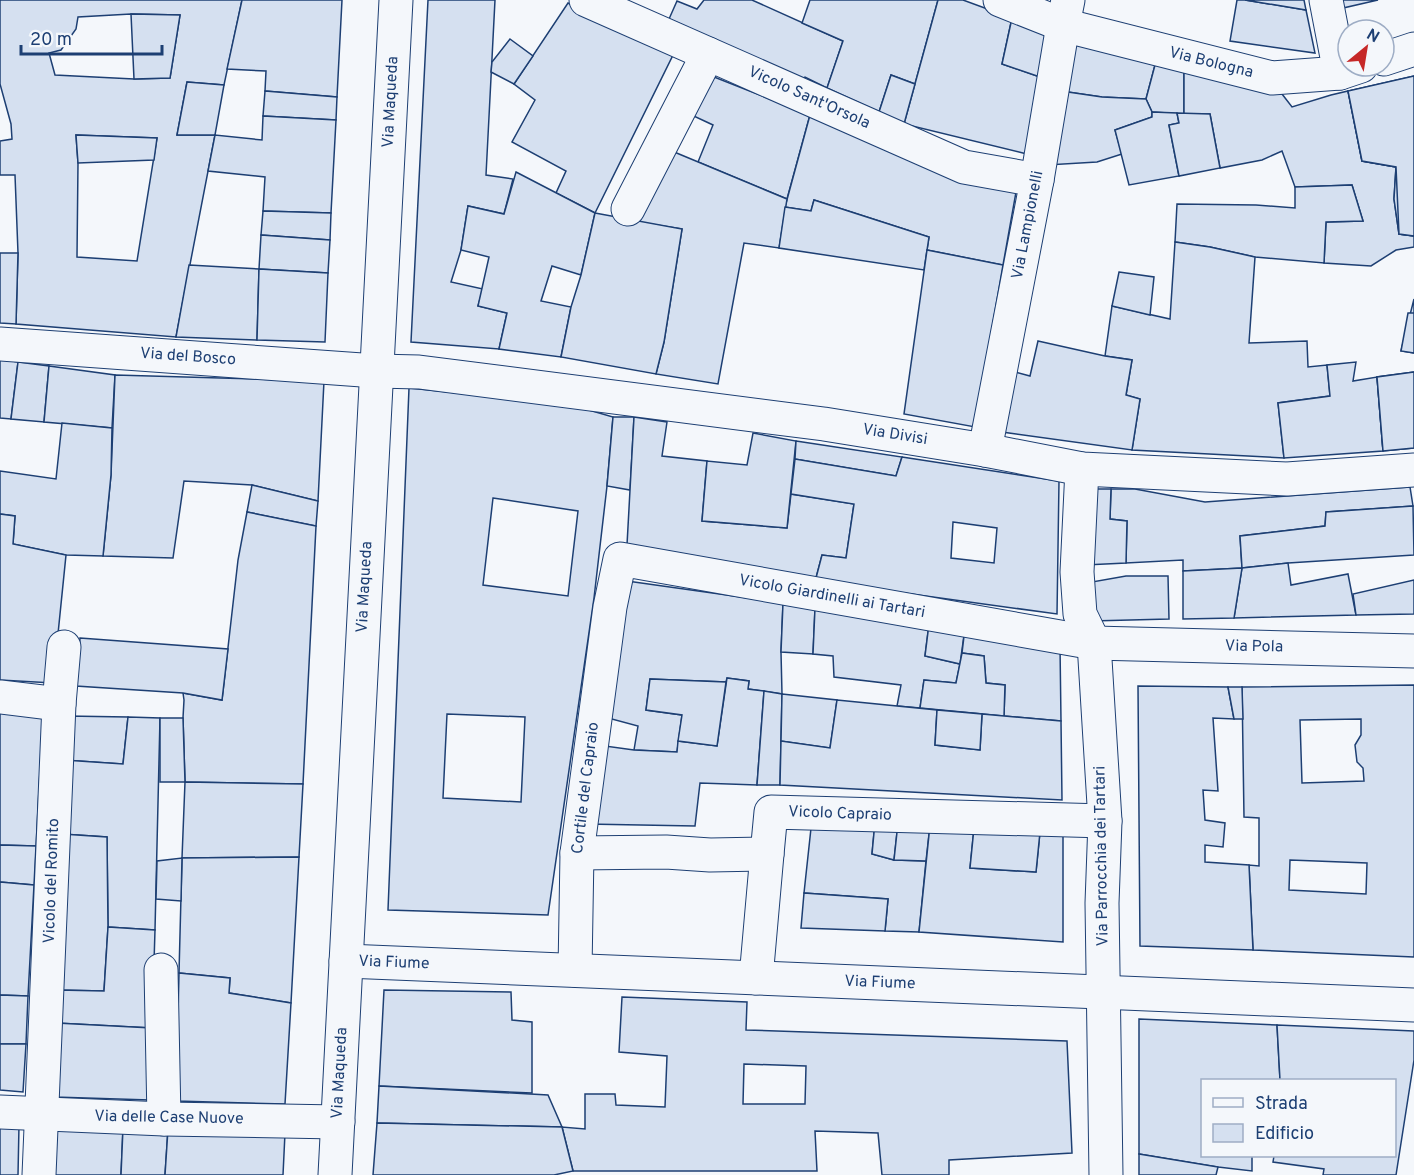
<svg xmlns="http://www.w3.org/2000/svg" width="1414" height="1175" font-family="Overpass,sans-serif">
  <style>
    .building { fill: #d5e0f0; stroke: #1d3f73; stroke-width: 1.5; fill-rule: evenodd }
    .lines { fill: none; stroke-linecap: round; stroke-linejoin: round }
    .minor-casing { stroke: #1d3f73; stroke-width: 35 }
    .minor { stroke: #f4f7fb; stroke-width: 33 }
    .labels { text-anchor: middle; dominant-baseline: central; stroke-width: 4.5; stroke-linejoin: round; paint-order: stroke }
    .street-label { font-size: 16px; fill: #1d3f73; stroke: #f4f7fb }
  </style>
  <rect width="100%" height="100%" fill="#f4f7fb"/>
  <g class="building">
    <path d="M0,0H242L224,85L187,82L177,135H215L176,337L16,324L18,253L15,175H0V141L12,139L11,124L0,84ZM131,14L180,15L170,78L134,79L55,75L49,53L61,50L76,29L78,17ZM76,135L157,138L137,261L77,257L78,163Z"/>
    <polygon points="242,0 342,0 337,97 265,91 266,71 227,69"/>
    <polygon points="428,0 495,0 486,175 513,179 504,214 468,206 461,250 451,282 483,289 478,306 507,313 499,349 411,342"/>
    <polygon points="704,0 752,0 843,41 827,88 805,77 802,79 669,19 677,1 697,9"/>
    <polygon points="810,0 938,0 915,84 891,75 879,112 827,88 843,41 802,23"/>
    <polygon points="938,0 963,0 1012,18 1002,64 1040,77 1027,154 904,124"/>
    <polygon points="1237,0 1245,0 1306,10 1315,53 1230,41"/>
    <polygon points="1245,0 1304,0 1306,10"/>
    <polygon points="1341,0 1378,0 1343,8"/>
    <polygon points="568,3 674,53 595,213 556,193 566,171 512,142 535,100 514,84"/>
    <polygon points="131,14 180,15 170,78 134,79"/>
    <polygon points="1012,18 1048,30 1040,77 1002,64"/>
    <polygon points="510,39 533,56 514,84 491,72 492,62"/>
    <polygon points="1071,40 1155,65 1146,99 1102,97 1061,91"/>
    <polygon points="1155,65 1184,68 1184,114 1152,112 1146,99"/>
    <polygon points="1184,68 1282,94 1292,107 1331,95 1348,91 1362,161 1396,167 1394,199 1399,234 1414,236 1414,247 1396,250 1371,266 1324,263 1326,222 1363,221 1352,185 1295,187 1282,151 1262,160 1220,168 1210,114 1184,114"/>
    <polygon points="704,73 810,115 787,199 698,162 713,125 685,112"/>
    <polygon points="891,75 915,84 904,124 879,112"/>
    <polygon points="1414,76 1414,236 1399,234 1394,199 1396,167 1362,161 1348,91"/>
    <polygon points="1414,76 1414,236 1399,234 1396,167 1362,161 1348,91"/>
    <polygon points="187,82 224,85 215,135 177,135"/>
    <polygon points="265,91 337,97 336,120 263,116"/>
    <polygon points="1061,91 1102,97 1146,99 1152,112 1152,117 1115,130 1122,154 1097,162 1047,165"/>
    <polygon points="1152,112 1177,113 1179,123 1169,125 1179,176 1129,185 1115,130 1152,117"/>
    <polygon points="1177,113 1210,114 1220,168 1179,176 1169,125 1179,123"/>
    <polygon points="810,115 1018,181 1003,265 927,250 929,237 814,200 811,211 785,207"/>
    <polygon points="263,116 336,120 331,213 263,211 265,177 208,171 215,135 262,140"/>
    <polygon points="76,135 157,138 154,160 78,163"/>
    <polygon points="667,149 787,199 779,248 744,243 718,384 656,374 664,342 682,229 637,222"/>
    <polygon points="516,172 595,213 581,275 552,266 541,301 571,307 561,357 499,349 507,313 478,306 489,257 461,250 468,206 504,214"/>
    <polygon points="1352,185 1363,221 1326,222 1324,263 1255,257 1210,247 1175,242 1177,204 1256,205 1295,208 1295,187"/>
    <polygon points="814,200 929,237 924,270 779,248 785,207 811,211"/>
    <polygon points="263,211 331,213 330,240 261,235"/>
    <polygon points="595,213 682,229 664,342 656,374 561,357 571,307 581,275"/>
    <polygon points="261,235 330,240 328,273 259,269"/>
    <polygon points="1175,242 1210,247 1255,257 1249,343 1307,341 1308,367 1327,365 1330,396 1278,403 1284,458 1132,450 1140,399 1126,395 1132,360 1105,356 1112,306 1170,319"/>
    <polygon points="927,250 1003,265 975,427 904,414"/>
    <polygon points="0,253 18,253 16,324 0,323"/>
    <polygon points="189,265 259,269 257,340 176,337"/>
    <polygon points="259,269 328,273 325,342 257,340"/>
    <polygon points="1119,272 1154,277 1150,315 1112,306"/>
    <polygon points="1414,299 1414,353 1401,351"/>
    <polygon points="1408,313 1414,313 1414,353 1401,351"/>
    <polygon points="1038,341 1105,356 1132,360 1126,395 1140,399 1132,450 995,431 1007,370 1030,376"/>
    <polygon points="0,359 18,362 11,419 0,418"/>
    <polygon points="18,362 49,366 44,422 11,419"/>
    <polygon points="1356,362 1353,381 1377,377 1383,451 1284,458 1278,403 1330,396 1327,365"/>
    <polygon points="49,366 115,375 112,428 44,422"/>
    <polygon points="1414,372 1414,448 1383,451 1377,377"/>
    <polygon points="1414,372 1414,448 1383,451 1377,377"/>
    <polygon points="115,375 324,381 318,501 252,485 184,481 173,558 103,556 111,475"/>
    <path d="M409,388L557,403L575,406L613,417L607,486L594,598L548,915L388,910ZM493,498L578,511L568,596L483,585ZM447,714L525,717L521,802L443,798Z"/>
    <polygon points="613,417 634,417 630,490 607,486"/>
    <polygon points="634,417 667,422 662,456 707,461 702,521 787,528 791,494 854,504 846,558 822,555 816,578 627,545"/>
    <polygon points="62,423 112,428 111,475 103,556 66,555 13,544 15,516 0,514 0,471 56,479"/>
    <polygon points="753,433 796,441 787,528 702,521 707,461 747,465"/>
    <polygon points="796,441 902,457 896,476 795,459"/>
    <path d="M902,457L1059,481L1057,614L875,589L816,578L822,555L846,558L854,504L791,494L795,459L896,476ZM953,522L997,528L994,563L951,558Z"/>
    <polygon points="252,485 318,501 316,526 247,512"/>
    <polygon points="1410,487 1413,506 1326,512 1325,526 1240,536 1242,568 1183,571 1183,560 1126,563 1127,521 1110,519 1111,489 1135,489 1205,502"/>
    <polygon points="1093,489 1111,489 1110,519 1127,521 1126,563 1085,565"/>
    <polygon points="1413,506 1414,555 1288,563 1242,568 1240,536 1325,526 1326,512"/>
    <polygon points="247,512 316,526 303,784 185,782 183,718 184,700 183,693 222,700 238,560"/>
    <polygon points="0,514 15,516 13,544 66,555 53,683 0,680"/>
    <polygon points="1288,563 1291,585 1348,574 1356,615 1234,618 1242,568"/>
    <polygon points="1242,568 1234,618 1183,619 1183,571"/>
    <polygon points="1126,576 1168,576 1169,619 1091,621 1086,583"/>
    <polygon points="1414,580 1414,614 1356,615 1353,594"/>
    <polygon points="627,581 783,603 781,652 782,694 748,689 749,681 727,678 726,682 650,679 646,710 682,715 677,752 634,750 638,726 608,718"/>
    <polygon points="783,603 815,608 813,654 781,652"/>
    <polygon points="815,608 929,624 925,656 960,664 956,683 924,680 920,708 897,706 901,685 834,677 833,656 813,654"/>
    <polygon points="929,624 965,628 960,664 925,656"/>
    <polygon points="965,628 1060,646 1061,721 1004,716 1005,685 986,683 984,656 962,653"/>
    <polygon points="80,638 228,649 222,700 183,693 76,686"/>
    <polygon points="962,653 984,656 986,683 1005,685 1004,716 920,708 924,680 956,683"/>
    <polygon points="727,678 749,681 748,689 764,691 757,785 700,783 695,826 586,824 598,745 634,750 677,752 678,741 717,746"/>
    <polygon points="650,679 726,682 717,746 678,741 682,715 646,710"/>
    <path d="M1414,685V957L1253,950L1249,865L1259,866V818L1244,817L1242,687ZM1361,719V735L1355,745L1357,762L1363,768L1364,781L1302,783L1300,720ZM1290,860L1367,863L1366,894L1289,890Z"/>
    <polygon points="1138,686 1228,687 1234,719 1213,718 1218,791 1203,790 1205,820 1225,823 1223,847 1205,845 1205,862 1249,865 1253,950 1140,946"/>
    <polygon points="1228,687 1242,687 1243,719 1234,719"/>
    <polygon points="764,691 782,694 780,785 757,785"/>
    <polygon points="782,694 837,700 830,748 781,741"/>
    <polygon points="837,700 937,710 935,745 980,750 982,714 1061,721 1062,800 780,785 781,741 830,748"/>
    <polygon points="937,710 982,714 980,750 935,745"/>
    <polygon points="0,712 43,714 36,846 0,845"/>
    <polygon points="66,716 128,717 123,764 64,760"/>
    <polygon points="128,717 160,718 155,930 108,927 107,837 62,834 64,760 123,764"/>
    <polygon points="160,718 183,718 185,782 160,782"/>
    <polygon points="185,782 303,784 299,857 182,858"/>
    <polygon points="812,819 875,822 872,854 894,860 926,861 919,932 885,931 888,899 804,893"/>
    <polygon points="875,822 898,823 894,860 872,854"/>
    <polygon points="898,823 930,825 926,861 894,860"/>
    <polygon points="930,825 974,828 970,868 1036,872 1040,832 1063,833 1063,942 919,932"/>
    <polygon points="974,828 1040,832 1036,872 970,868"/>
    <polygon points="62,834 107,837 108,927 104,991 57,990"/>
    <polygon points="0,845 36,846 34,885 0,882"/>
    <polygon points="299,857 291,1003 229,993 230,978 179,973 182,858"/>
    <polygon points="182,858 181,901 156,899 157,861"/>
    <polygon points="0,882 34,885 28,996 0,995"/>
    <polygon points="804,893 888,899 885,931 801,928"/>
    <polygon points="108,927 155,930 152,1028 56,1023 57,990 104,991"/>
    <polygon points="179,973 230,978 229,993 291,1003 285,1104 176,1101"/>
    <polygon points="384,990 511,992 512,1020 532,1022 532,1093 379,1086"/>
    <polygon points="0,995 28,996 26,1044 0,1044"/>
    <path d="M622,997L747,1002L746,1030L1067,1041L1072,1153L949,1160V1175H882L878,1133L815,1131L817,1171H573L562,1127L585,1129V1094H615L616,1105L665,1107L667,1056L619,1052ZM744,1064L806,1066L805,1104H743Z"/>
    <polygon points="1139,1019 1277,1025 1280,1080 1202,1080 1202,1156 1252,1156 1252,1171 1218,1167 1139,1154"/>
    <polygon points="56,1023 152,1028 150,1100 54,1097"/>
    <polygon points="1277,1025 1414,1031 1414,1060 1396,1175 1323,1175 1324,1169 1273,1162 1274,1156 1394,1156 1394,1080 1280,1080"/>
    <polygon points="0,1044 26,1044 23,1092 0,1090"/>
    <polygon points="379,1086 548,1095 562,1127 377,1123"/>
    <polygon points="377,1123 562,1127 573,1171 554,1175 373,1175"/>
    <polygon points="0,1124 19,1125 18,1175 0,1175"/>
    <polygon points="53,1125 123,1128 121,1175 50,1175"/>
    <polygon points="123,1128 168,1129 165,1175 121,1175"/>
    <polygon points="168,1129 285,1133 283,1175 165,1175"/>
    <polygon points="1139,1154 1218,1167 1216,1175 1139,1175"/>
  </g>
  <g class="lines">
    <defs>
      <g id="minor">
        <polyline points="586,0 964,167 1037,180"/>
        <polyline points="1000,0 1063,25 1272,78 1340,73 1361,66"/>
        <polyline points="1326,0 1340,73"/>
        <polyline points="1384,59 1414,49"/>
        <polyline points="628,209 708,54"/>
        <polyline points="0,344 376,371 419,372 824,424 985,450 1082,469 1287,479 1414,470"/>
        <polyline points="985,450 1037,180 1063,25 1068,0"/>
        <polyline points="1082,469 1077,572 1080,614 1094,643 1105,821 1102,903 1106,1175"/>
        <polyline points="0,697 59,704"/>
        <polyline points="577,853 666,852 710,855 767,854 771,812 1105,821"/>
        <polyline points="346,961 1414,1005"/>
        <polyline points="161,970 164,1119"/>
        <polyline points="575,970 577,853 610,607 620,559 1094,643 1414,651"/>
        <polyline points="756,978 767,854"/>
        <polyline points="0,1112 164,1119 338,1122"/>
        <polyline points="39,1175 59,704 64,647"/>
        <polyline points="335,1175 396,0"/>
      </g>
    </defs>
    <use href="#minor" class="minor-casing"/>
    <use href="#minor" class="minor"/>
  </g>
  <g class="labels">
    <g class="street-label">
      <text transform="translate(1211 63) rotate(14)">Via Bologna</text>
      <text transform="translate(809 98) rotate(24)">Vicolo Sant'Orsola</text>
      <text transform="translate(391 102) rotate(-87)">Via Maqueda</text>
      <text transform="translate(1028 225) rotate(-79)">Via Lampionelli</text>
      <text transform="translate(188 357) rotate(4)">Via del Bosco</text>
      <text transform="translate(895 435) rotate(9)">Via Divisi</text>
      <text transform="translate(365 587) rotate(-87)">Via Maqueda</text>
      <text transform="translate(832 597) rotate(10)">Vicolo Giardinelli ai Tartari</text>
      <text transform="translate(1254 647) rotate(1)">Via Pola</text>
      <text transform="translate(586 788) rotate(-83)">Cortile del Capraio</text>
      <text transform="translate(840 814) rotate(2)">Vicolo Capraio</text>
      <text transform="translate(1102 856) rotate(-91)">Via Parrocchia dei Tartari</text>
      <text transform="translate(52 881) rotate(-88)">Vicolo del Romito</text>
      <text transform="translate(394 963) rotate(2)">Via Fiume</text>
      <text transform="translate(880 983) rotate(2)">Via Fiume</text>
      <text transform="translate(340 1073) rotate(-87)">Via Maqueda</text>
      <text transform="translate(169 1118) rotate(1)">Via delle Case Nuove</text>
    </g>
  </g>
  <rect x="1201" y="1079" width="195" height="78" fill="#f4f7fb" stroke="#9eadc5" stroke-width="1.5"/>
  <rect x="1213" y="1098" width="30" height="9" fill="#f4f7fb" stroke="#9eadc5" stroke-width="1.5"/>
  <text x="1255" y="1109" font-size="18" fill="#1d3f73">Strada</text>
  <rect x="1213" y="1124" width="30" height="18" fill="#d5e0f0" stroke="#9eadc5" stroke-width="1.5"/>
  <text x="1255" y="1139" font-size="18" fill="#1d3f73">Edificio</text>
  <g transform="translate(1366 48) rotate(30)"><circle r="28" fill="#f4f7fb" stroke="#9eadc5" stroke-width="1.5"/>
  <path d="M0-4.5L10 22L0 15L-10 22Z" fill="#c62828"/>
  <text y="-9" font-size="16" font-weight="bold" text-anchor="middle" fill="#1d3f73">N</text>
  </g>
  <path d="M21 45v9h141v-9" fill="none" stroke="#1d3f73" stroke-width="3"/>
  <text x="30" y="45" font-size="18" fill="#1d3f73" stroke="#f4f7fb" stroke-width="4.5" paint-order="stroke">20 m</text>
</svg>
